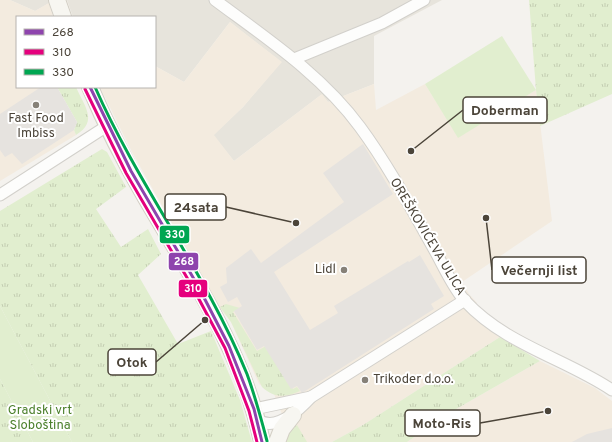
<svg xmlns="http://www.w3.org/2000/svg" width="612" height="442" font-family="Overpass,sans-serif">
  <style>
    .residential { fill: #e7e4dc }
    .commercial { fill: #f3ebdf }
    .grass { fill: url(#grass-tufts) }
    .garden { fill: #e1eecf }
    .parking { fill: #e6e3df }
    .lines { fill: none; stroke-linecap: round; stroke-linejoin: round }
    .street-casing { stroke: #d2d0cb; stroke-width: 13 }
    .secondary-casing { stroke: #d3cfc5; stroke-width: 18 }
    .street { stroke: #fdfdfc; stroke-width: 11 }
    .secondary { stroke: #f7f6f1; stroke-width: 16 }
    .bus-1-casing { stroke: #fff; stroke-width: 6 }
    .bus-2-casing { stroke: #fff; stroke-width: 6 }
    .bus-3-casing { stroke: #fff; stroke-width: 6 }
    .bus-1 { stroke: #8e44ad; stroke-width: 3 }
    .bus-2 { stroke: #e5007d; stroke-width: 3 }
    .bus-3 { stroke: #00a651; stroke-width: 3 }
    .poi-dot { fill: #868178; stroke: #fff; stroke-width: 1.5 }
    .labels { text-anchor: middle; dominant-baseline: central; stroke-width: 4; stroke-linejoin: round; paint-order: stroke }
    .poi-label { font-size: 13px; fill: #4b4439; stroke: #fff }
    .street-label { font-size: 13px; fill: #4b4439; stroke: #fff }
    .park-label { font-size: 13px; fill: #4a7f2a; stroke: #fff }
    .leader { fill: none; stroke: #4b4439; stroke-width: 1.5 }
    .callout-dot { fill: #4b4439; stroke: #fff; stroke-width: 1.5 }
    .callout { fill: #fff; stroke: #4b4439; stroke-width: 1.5 }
    .callout-label { font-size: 14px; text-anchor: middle; font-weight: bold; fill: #4b4439 }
    .line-badge { stroke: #fff; stroke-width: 1.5 }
    .badge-label { font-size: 11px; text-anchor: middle; font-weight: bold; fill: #fff }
  </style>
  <defs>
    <pattern id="grass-tufts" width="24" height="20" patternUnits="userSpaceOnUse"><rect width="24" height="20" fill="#e1eecf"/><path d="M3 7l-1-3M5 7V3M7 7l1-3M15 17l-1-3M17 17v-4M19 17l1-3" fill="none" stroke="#c3cdb2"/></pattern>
  </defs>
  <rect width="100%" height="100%" fill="#f4f2ee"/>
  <g class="residential">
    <polygon points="10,0 48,0 49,3 35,11"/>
    <polygon points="67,0 442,0 374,36 374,84 328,102 321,95 234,161 213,135 243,107 281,62 230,22 184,82 155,66 155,17 73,17"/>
  </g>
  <g class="commercial">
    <polygon points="0,0 10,0 35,11 49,3 53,17 17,17 17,87 57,87 76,135 0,181"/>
    <polygon points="230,22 282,62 243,107 214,135 234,161 322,94 328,102 374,84 376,110 425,84 458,137 536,90 552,221 462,282 469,294 477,303 469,310 500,337 363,425 332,442 284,442 289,432 274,394 259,384 231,322 220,308 184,245 132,152 100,87 155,87 155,66 184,82"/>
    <polygon points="540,361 595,388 612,401 612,442 407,442 451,412"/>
  </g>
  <g class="grass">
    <polygon points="529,0 612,0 612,94 540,126 536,90"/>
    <path d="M57,87H76C84,106 99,121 76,135L74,130L77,122Z"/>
    <polygon points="102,149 107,152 126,187 96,209 121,247 148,229 161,254 138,275 178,344 211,331 240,400 252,442 72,442 0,306 0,211"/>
    <path d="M226,304L240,308L233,312L257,351L266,346L293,389L297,387L300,391C286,397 275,399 262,387L231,322L220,307Z"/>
    <polygon points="500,337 540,361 451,412 407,442 332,442 363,425"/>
    <polygon points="0,379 33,442 0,442"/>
    <polygon points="297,425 307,442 284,442 287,434"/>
  </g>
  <g class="garden">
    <polygon points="502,36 536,90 458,138 425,84"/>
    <polygon points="0,306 72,442 33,442 0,379"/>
  </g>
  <g class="parking">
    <polygon points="41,87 57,87 77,122 74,130 22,164 12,153 5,157 0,150 0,114"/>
    <polygon points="363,144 393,194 274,272 310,330 338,313 334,306 408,261 409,262 420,255 444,296 431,304 434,309 302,393 297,386 291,389 264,346 257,350 234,311 242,306 237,297 228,302 220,287 227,283 226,268 251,249 261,263 344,202 323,173"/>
    <polygon points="612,428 612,442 572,442 587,434"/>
  </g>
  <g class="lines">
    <defs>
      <g id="street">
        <path d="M215,0C266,38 322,75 360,127C388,165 411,208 434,249C443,265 453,288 465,301C506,345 564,358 612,390"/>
        <polyline points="294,59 382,23 424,0"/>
        <polyline points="0,195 107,126"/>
        <polyline points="254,409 311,397"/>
        <path d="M257,419C275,433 299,410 311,397L465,300"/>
      </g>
      <g id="secondary">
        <polyline points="57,0 63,17"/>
        <path d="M90,87C106,125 125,162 146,198C191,275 244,353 262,442"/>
        <polyline points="277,442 282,429 293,415"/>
      </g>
    </defs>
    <use href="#street" class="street-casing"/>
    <use href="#secondary" class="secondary-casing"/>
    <use href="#street" class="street"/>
    <use href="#secondary" class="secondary"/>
    <defs>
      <polyline id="bus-1" points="90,87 131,171 198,286 229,346 254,409 262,442"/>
      <polyline id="bus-2" points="85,89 126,173 193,288 225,348 249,411 257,442"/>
      <path id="bus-3" d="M95,87C139,187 206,273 247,374C255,396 261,418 267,441"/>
    </defs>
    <use href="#bus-1" class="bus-1-casing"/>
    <use href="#bus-2" class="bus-2-casing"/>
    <use href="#bus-3" class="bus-3-casing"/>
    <use href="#bus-1" class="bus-1"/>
    <use href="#bus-2" class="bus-2"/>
    <use href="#bus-3" class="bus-3"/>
  </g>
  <g class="poi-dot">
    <circle cx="36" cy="105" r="4"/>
    <circle cx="344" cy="270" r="4"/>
    <circle cx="365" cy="380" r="4"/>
  </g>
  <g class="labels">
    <g class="poi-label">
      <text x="36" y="119">Fast Food<tspan x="36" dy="15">Imbiss</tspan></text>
      <text x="336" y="270" text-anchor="end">Lidl</text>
      <text x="373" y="380" text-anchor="start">Trikoder d.o.o.</text>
    </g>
    <g class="street-label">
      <text transform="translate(427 237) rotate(59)">OREŠKOVIĆEVA ULICA</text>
    </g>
    <g class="park-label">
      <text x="40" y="411">Gradski vrt<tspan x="40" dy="15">Sloboština</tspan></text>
    </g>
  </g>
  <path class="leader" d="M411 151L463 110M296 223L226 207M486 218L492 270M205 320L156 362M548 411L480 423"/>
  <g class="callout-dot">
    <circle cx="411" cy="151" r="4"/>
    <circle cx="296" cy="223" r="4"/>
    <circle cx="486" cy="218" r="4"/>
    <circle cx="205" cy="320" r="4"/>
    <circle cx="548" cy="411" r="4"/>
  </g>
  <g class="callout">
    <rect x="463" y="97" width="84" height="26" rx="4"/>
    <rect x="165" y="194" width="61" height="26" rx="4"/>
    <rect x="492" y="257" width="94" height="26" rx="4"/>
    <rect x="108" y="349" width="48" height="26" rx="4"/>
    <rect x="405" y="410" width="75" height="26" rx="4"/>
  </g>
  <g class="callout-label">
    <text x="505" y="115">Doberman</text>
    <text x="196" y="212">24sata</text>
    <text x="539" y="275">Večernji list</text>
    <text x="132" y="367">Otok</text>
    <text x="442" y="428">Moto-Ris</text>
  </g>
  <g class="line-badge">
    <rect x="159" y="225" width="31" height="19" rx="4" fill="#00a651"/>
    <rect x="168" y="252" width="31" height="19" rx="4" fill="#8e44ad"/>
    <rect x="178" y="279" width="30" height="19" rx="4" fill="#e5007d"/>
  </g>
  <g class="badge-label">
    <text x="175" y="238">330</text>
    <text x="184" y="265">268</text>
    <text x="193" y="292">310</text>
  </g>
  <rect x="16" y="16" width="140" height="72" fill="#ffffff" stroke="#b7b4b0"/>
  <rect x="24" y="29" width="20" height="6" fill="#8e44ad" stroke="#b7b4b0"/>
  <text x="52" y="36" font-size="12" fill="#4b4439">268</text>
  <rect x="24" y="49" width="20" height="6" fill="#e5007d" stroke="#b7b4b0"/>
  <text x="52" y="56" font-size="12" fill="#4b4439">310</text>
  <rect x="24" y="69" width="20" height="6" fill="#00a651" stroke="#b7b4b0"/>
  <text x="52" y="76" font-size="12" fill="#4b4439">330</text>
</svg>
